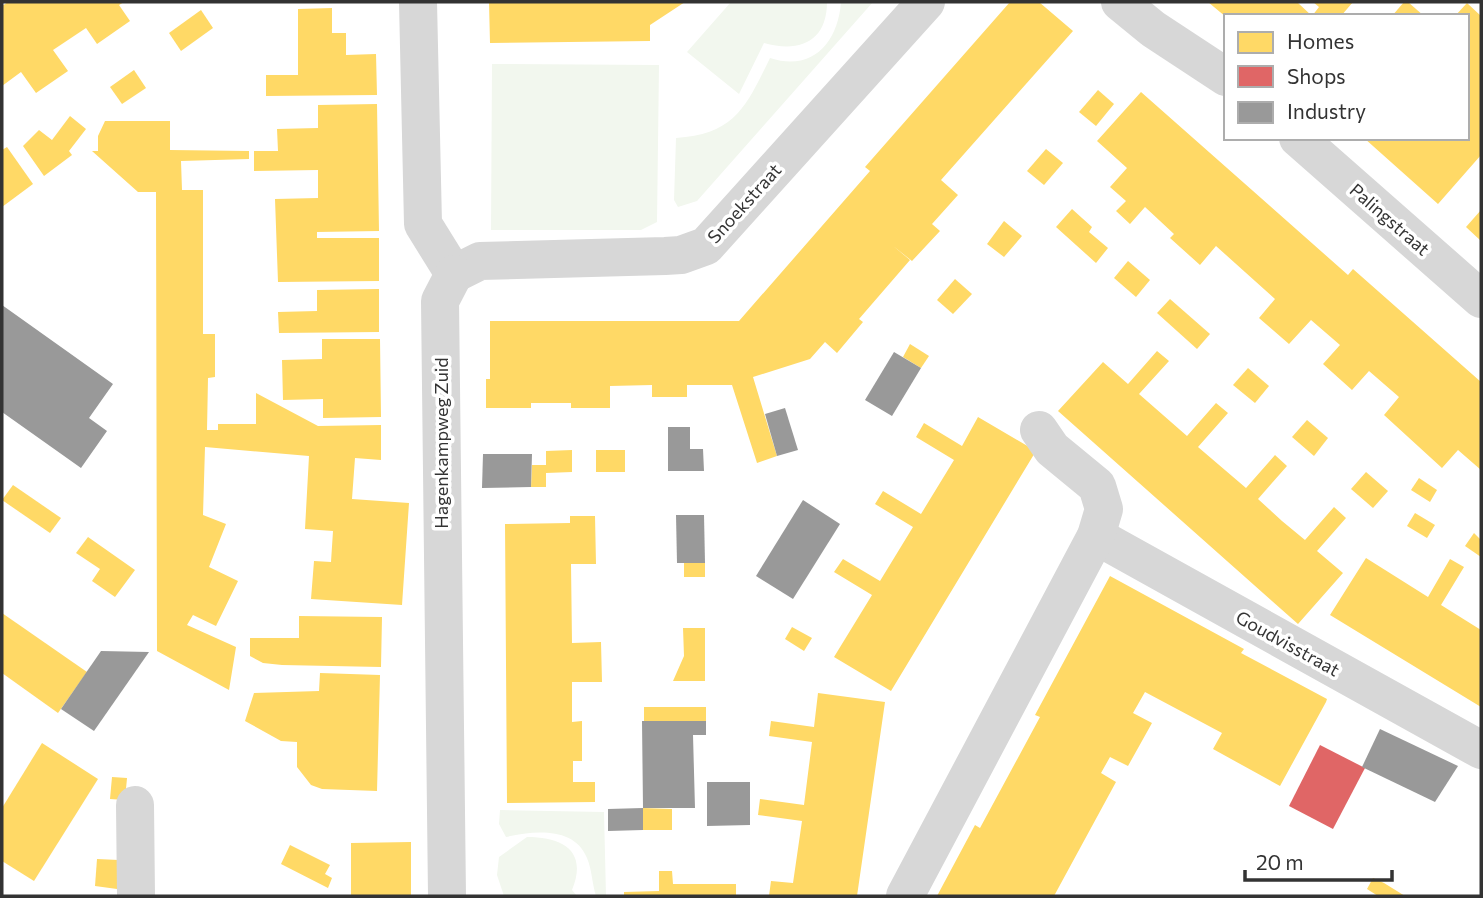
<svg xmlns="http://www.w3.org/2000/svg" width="1483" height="898" font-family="Commissioner,sans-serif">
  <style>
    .green { fill: #f2f7ee }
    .homes { fill: #ffd966 }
    .shops { fill: #e06666 }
    .industry { fill: #999 }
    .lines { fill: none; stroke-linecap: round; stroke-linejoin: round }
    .minor { stroke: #d7d7d7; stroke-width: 38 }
    .labels { text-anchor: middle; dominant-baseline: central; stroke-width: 7; stroke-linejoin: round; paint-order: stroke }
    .street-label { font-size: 18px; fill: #333; stroke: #fff }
  </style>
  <rect width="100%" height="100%" fill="#fff"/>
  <g class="green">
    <path d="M731,2H827C827,42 799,53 764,43L739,94L687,52Z"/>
    <path d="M841,2H873L697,201L678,207L674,200L676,138C735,134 746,107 770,58C812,72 838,43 841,2Z"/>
    <polygon points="492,64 659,65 657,222 641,230 491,230"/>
    <path d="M500,810L604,812L606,896H596C592,883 592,870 587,858C574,826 533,831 506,837L499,824Z"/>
    <path d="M527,837C563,837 588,851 572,890L577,896H504L497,875L499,857Z"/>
  </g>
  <g class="homes">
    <polygon points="8,2 124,2 119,5 130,21 97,44 86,28 53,50 68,71 36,93 21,72 2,86 2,6"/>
    <polygon points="489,2 685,2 650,25 650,41 490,43"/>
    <polygon points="1010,2 1039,2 1073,31 941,180 958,195 932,224 940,231 912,261 892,245 910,260 859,319 863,322 837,353 825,342 810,359 753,377 777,456 757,463 732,385 687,385 687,397 652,397 652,385 610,386 610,408 571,408 571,403 531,403 531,408 486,408 486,379 490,379 490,321 739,321 870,171 865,167"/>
    <polygon points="1208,2 1297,2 1312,16 1319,7 1313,2 1353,2 1341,16 1226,17"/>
    <polygon points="1404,2 1408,2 1424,16 1392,16"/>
    <polygon points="1467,3 1481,16 1481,155 1438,204 1364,138 1467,138 1467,16 1455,16"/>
    <polygon points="332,8 332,33 346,33 346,55 376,54 377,95 266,96 266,75 298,75 298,9"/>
    <polygon points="201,10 213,28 181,51 169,33"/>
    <polygon points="134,70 146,88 122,104 110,87"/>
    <polygon points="1098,90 1114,104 1096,126 1079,112"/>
    <polygon points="1141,92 1348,275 1353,269 1481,382 1481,470 1458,450 1442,468 1384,415 1399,397 1369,371 1352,390 1323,364 1340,345 1311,320 1289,344 1259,318 1275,299 1216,246 1200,265 1170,238 1174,234 1145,207 1130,224 1116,211 1126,201 1110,187 1127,168 1097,141"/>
    <polygon points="377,104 379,231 317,232 317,238 379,238 379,281 278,282 275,199 318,198 318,170 254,171 254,151 278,151 277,129 318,128 318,105"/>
    <polygon points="70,116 86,129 69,151 72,155 44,176 23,146 39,130 52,140"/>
    <polygon points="105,121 170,121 170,150 249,151 249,159 181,161 182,190 203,190 203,334 215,334 215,377 208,378 207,430 218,430 218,424 256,424 256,393 318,426 381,425 381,460 355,458 352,499 409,503 402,605 311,599 314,561 331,562 333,531 305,529 309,456 205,447 203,515 226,524 209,567 238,581 216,626 193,615 187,625 236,647 229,690 157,651 156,192 138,192 92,151 98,151 98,136"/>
    <polygon points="7,147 33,184 2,207 2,150"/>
    <polygon points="1046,149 1063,163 1044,185 1027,171"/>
    <polygon points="1072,209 1092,227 1089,232 1108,248 1096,263 1056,227"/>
    <polygon points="1481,210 1481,241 1466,227"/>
    <polygon points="1004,221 1022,236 1004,257 987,244"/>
    <polygon points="1128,261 1150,280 1136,297 1114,278"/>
    <polygon points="955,279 972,294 953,314 937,300"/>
    <polygon points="379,289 379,332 279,333 278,312 317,311 317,290"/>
    <polygon points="1170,299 1210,334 1197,349 1157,313"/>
    <polygon points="322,339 380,339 381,417 323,418 323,399 283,400 282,360 322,359"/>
    <polygon points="910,344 929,356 921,368 903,357"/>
    <polygon points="1157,351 1169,361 1139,394 1187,436 1216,403 1228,413 1198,447 1246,488 1275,455 1287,466 1258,499 1282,521 1305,540 1334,507 1346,518 1317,551 1343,573 1298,624 1058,411 1103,362 1128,384"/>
    <polygon points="1248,368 1269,386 1255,403 1233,385"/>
    <polygon points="978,417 1036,451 891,691 834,657 872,595 834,572 843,559 880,581 913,527 875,504 883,491 921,514 954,460 916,437 924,423 962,446"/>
    <polygon points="1307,420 1328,438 1314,456 1292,437"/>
    <polygon points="572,450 572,472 546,473 546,487 531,487 532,465 546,465 546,451"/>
    <rect x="596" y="450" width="29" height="22"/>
    <polygon points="1366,472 1388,491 1373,508 1351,489"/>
    <polygon points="1419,478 1437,490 1430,502 1411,490"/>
    <polygon points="13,485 61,518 50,533 2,500"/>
    <polygon points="1415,513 1435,525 1427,538 1407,526"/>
    <polygon points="570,516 595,516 596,564 571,564 572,643 601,642 602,682 572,682 572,722 582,721 582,761 573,761 573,782 595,782 595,802 507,803 505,524 570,523"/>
    <polygon points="1474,533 1481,540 1481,557 1465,546"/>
    <polygon points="88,537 135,570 115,597 92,581 100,569 76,553"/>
    <polygon points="1366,558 1428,597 1450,559 1464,567 1441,605 1481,630 1481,707 1330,615"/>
    <polygon points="684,562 705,563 705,577 684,577"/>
    <polygon points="1110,576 1244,649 1241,653 1327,699 1326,702 1280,786 1213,749 1222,733 1145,692 1133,713 1152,723 1128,766 1110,757 1101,773 1116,782 1054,896 937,896 975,825 980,828 1040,717 1035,715"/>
    <polygon points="2,613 87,672 58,713 2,673"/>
    <polygon points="299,616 382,617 381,667 282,665 263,663 250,656 250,638 299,638"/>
    <polygon points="792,627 812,638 804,651 785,639"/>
    <polygon points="683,628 705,628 705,681 673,681 684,656"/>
    <polygon points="320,673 380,675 377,791 322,789 311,785 297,767 297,742 281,741 245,721 254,693 319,691"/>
    <polygon points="818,693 885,702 857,896 769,896 771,881 793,883 802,821 758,815 760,799 804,805 812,742 769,736 771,721 814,727"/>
    <polygon points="644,707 706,707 706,721 644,722"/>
    <polygon points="42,743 98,779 34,881 2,861 2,808"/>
    <polygon points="112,777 127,778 125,800 110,799"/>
    <polygon points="643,808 672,809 672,830 643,830"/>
    <polygon points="411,842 411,896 351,896 351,843"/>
    <polygon points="290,845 330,865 325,874 332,878 328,888 281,864"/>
    <polygon points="97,859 119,860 117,889 95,886"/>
    <polygon points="659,871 672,871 673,884 736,884 736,896 624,896 624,892 659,891"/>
    <polygon points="1373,878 1384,883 1405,896 1378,896 1367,889"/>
  </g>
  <polygon class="shops" points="1320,745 1365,768 1333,829 1289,806"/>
  <g class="industry">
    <polygon points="2,305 113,384 89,418 107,431 81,468 2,412"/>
    <polygon points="894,352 921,368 892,416 865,400"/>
    <polygon points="785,408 798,450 777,456 765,414"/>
    <polygon points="668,427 690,427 690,449 703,449 704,471 668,471"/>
    <polygon points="483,454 532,454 531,487 482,488"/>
    <polygon points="803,500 840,524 793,599 756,576"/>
    <polygon points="676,515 704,515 705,563 677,563"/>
    <polygon points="101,651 149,652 94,731 61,709"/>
    <polygon points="642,721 706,721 706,735 693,735 695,808 643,808"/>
    <polygon points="1380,729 1458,766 1435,802 1362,767"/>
    <polygon points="707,782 750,782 750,825 707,826"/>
    <polygon points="643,808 643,830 608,831 608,809"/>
  </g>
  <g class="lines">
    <g class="minor">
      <polyline points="418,2 423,224 454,274"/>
      <polyline points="1120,2 1153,29 1226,77"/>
      <polyline points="1298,138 1481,299"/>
      <polyline points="454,274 480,261 665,256 681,255 706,246 926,2"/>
      <polyline points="1096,536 1481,750"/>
      <polyline points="135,805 136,896"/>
      <polyline points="447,896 440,301 454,274"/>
      <polyline points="905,896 1096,536 1104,509 1097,486 1052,449 1039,430"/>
    </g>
  </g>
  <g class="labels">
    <g class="street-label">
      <text transform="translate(744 203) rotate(-48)">Snoekstraat</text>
      <text transform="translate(1390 219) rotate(41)">Palingstraat</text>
      <text transform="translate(441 443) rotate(-90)">Hagenkampweg Zuid</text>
      <text transform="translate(1288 643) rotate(29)">Goudvisstraat</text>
    </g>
  </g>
  <rect width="1483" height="898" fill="none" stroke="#333333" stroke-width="7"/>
  <rect x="1224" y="14" width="245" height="126" fill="#ffffff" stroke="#adadad" stroke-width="2"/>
  <rect x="1238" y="32" width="35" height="21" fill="#ffd966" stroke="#adadad" stroke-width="2"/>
  <text x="1287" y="49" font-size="21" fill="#333333">Homes</text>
  <rect x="1238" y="66" width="35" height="21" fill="#e06666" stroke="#adadad" stroke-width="2"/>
  <text x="1287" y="84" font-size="21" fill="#333333">Shops</text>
  <rect x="1238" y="102" width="35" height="21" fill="#999999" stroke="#adadad" stroke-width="2"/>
  <text x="1287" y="119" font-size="21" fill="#333333">Industry</text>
  <path d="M1245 870v10h147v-10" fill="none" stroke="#333333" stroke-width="3.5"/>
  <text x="1256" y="870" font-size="21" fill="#333333" stroke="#ffffff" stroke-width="5" paint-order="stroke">20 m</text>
</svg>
